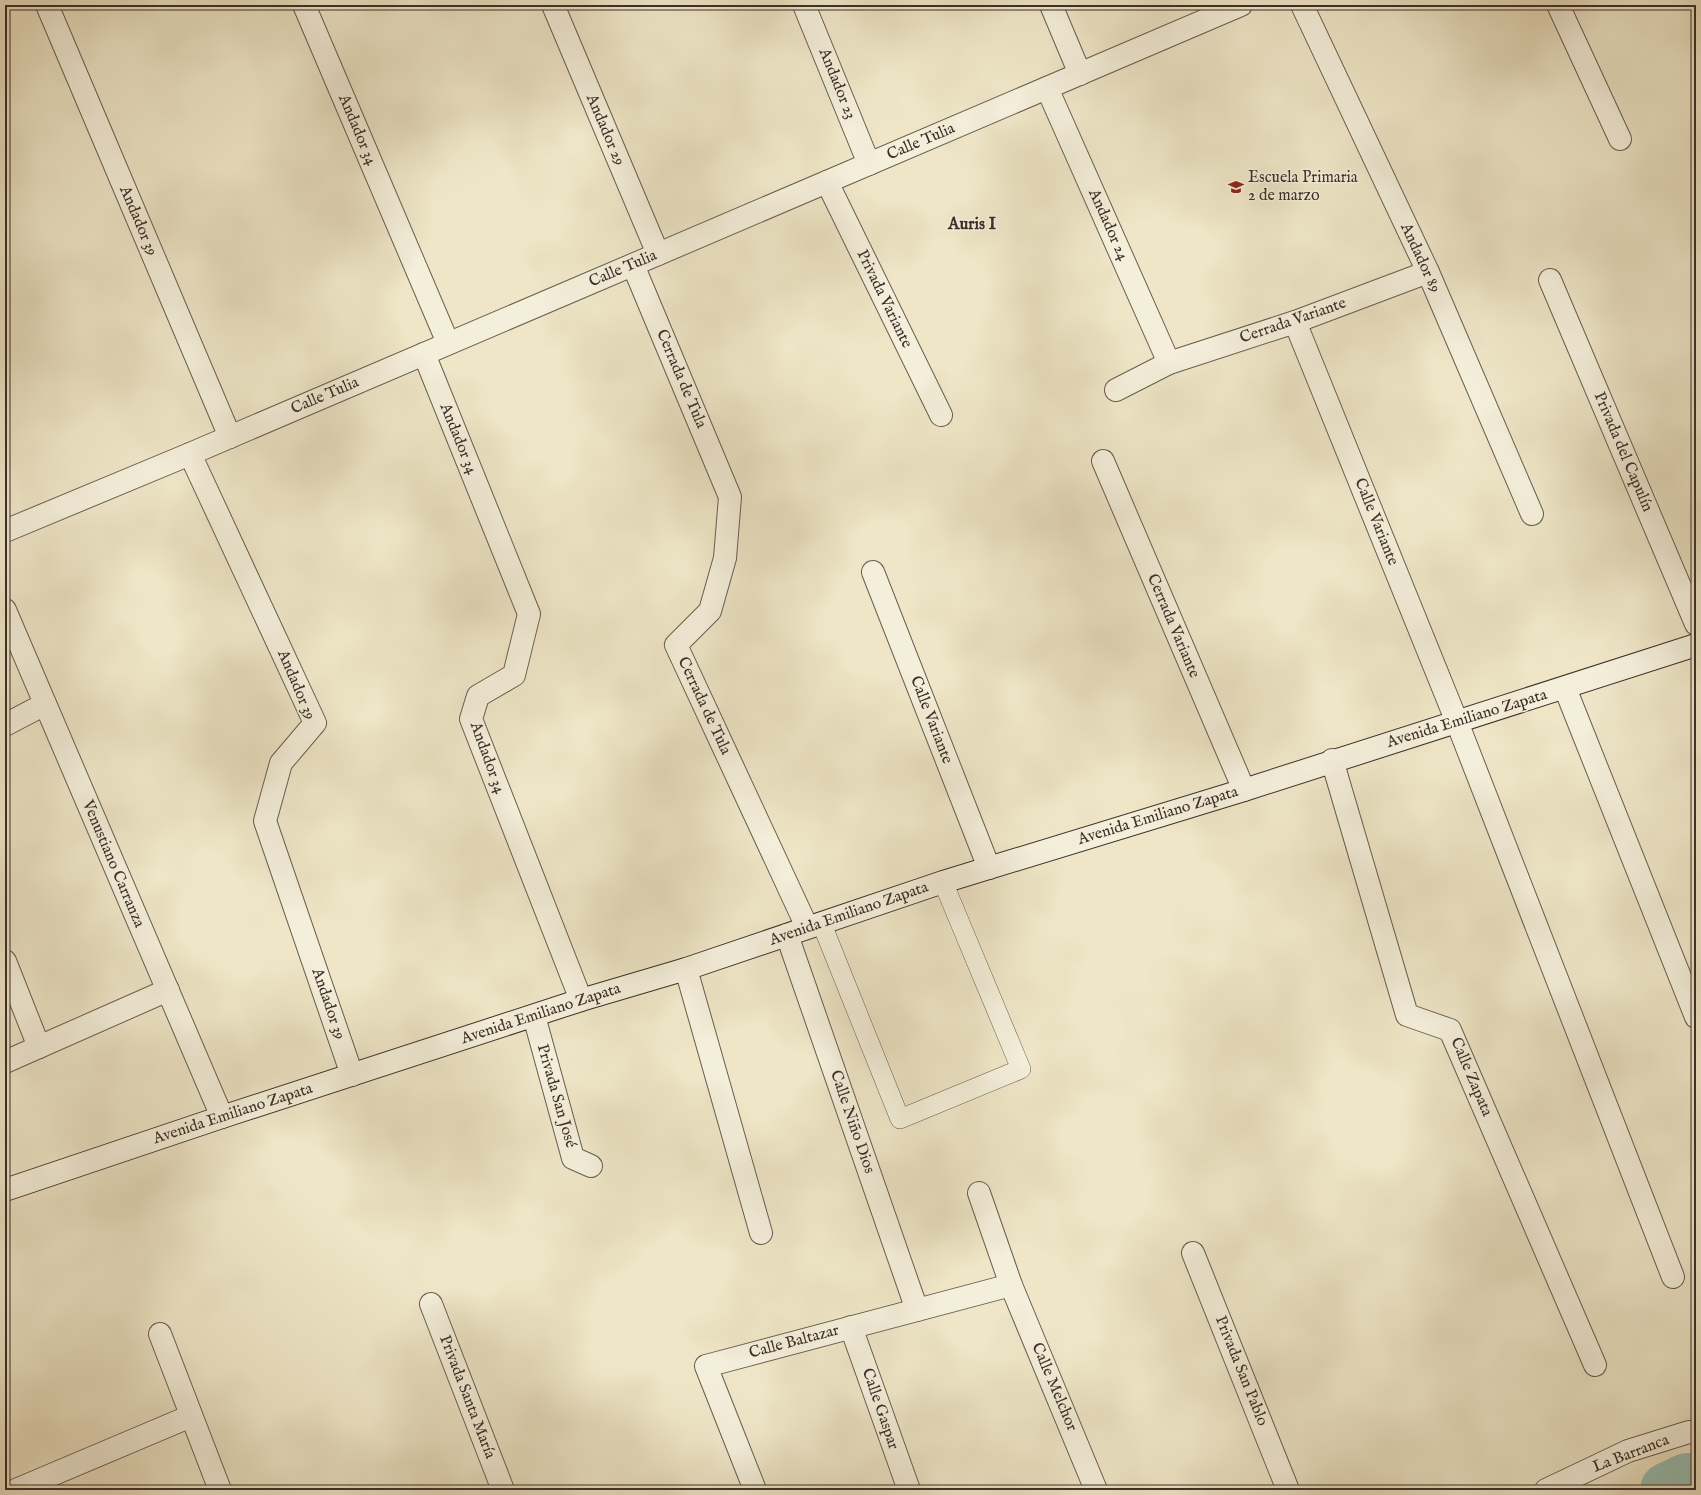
<svg xmlns="http://www.w3.org/2000/svg" width="1701" height="1495" font-family="'IM FELL English',serif">
  <style>
    .lines { fill: none; stroke-linecap: round; stroke-linejoin: round }
    .river { stroke: #99c0b4; stroke-width: 56 }
    .service-casing { stroke: #685d50; stroke-width: 20 }
    .minor-casing { stroke: #685d50; stroke-width: 24 }
    .secondary-casing { stroke: #3c2f28; stroke-width: 24 }
    .service { stroke: #f4efdb; stroke-width: 19 }
    .minor { stroke: #f4efdb; stroke-width: 22 }
    .secondary { stroke: #f4efdb; stroke-width: 22 }
    .labels { text-anchor: middle; dominant-baseline: central; stroke-width: 3; stroke-linejoin: round; paint-order: stroke }
    .street-label { font-size: 16px; fill: #3c2f28; stroke: #f4efdb }
    .poi-label { font-size: 16px; fill: #3c2f28; stroke: #f4efdb; text-anchor: start }
    .neighbourhood-label { font-size: 17px; font-weight: bold; fill: #3c2f28; stroke: #f4efdb }
  </style>
  <rect width="100%" height="100%" fill="#eee6c7"/>
  <filter id="stains"><feTurbulence type="fractalNoise" baseFrequency=".005" numOctaves="4"/><feColorMatrix values="0 0 0 0 .2 0 0 0 0 .09 0 0 0 0 .02 0 0 0 .5 -.17"/></filter>
  <radialGradient id="worn" r=".72"><stop offset=".6" stop-color="#630" stop-opacity="0"/><stop offset="1" stop-color="#630" stop-opacity=".3"/></radialGradient>
  <g class="lines">
    <polyline class="river" points="1668,1490 1687,1481 1696,1481"/>
    <defs>
      <polyline id="service" points="821,922 900,1119 1021,1069 943,882"/>
      <g id="minor">
        <polyline points="47,5 230,437"/>
        <polyline points="304,5 448,343"/>
        <polyline points="553,5 658,254"/>
        <polyline points="804,5 869,164"/>
        <polyline points="1051,5 1080,74"/>
        <polyline points="1302,5 1428,272 1532,514"/>
        <polyline points="1558,5 1620,139"/>
        <polyline points="1047,88 1169,363"/>
        <polyline points="827,182 941,415"/>
        <polyline points="633,265 730,497 725,558 710,611 676,645 807,927"/>
        <polyline points="1550,280 1696,624"/>
        <polyline points="1295,322 1457,722 1673,1277"/>
        <polyline points="424,354 529,614 514,675 478,696 471,719 581,1000"/>
        <polyline points="1116,390 1169,363 1295,322 1428,272"/>
        <polyline points="190,454 315,723 281,763 265,821 352,1075"/>
        <polyline points="1103,461 1244,790"/>
        <polyline points="5,531 190,454 1241,5"/>
        <polyline points="873,572 989,868"/>
        <polyline points="5,610 222,1117"/>
        <polyline points="1565,688 1696,1017"/>
        <polyline points="5,725 45,704"/>
        <polyline points="1332,760 1407,1015 1450,1030 1595,1365"/>
        <polyline points="787,935 917,1310"/>
        <polyline points="5,961 39,1047"/>
        <polyline points="686,969 761,1233"/>
        <polyline points="534,1016 573,1158 591,1166"/>
        <polyline points="5,1062 168,990"/>
        <polyline points="979,1193 1011,1285 1096,1490"/>
        <polyline points="1193,1253 1288,1490"/>
        <polyline points="431,1304 503,1490"/>
        <polyline points="851,1327 909,1490"/>
        <polyline points="160,1334 220,1490"/>
        <polyline points="16,1490 191,1416"/>
        <polyline points="755,1490 706,1366 1011,1285"/>
        <polyline points="1546,1490 1628,1451 1689,1432 1696,1432"/>
      </g>
      <polyline id="secondary" points="5,1190 222,1117 581,1000 686,969 943,882 1244,790 1696,645"/>
    </defs>
    <use href="#service" class="service-casing"/>
    <use href="#minor" class="minor-casing"/>
    <use href="#secondary" class="secondary-casing"/>
    <use href="#service" class="service"/>
    <use href="#minor" class="minor"/>
    <use href="#secondary" class="secondary"/>
  </g>
  <defs>
    <symbol id="school-bare" viewBox="-9 -9 18 18"><path d="M0-5L7-2L0 1L-7-2ZM-4 1L0 2.5L4 1V4Q0 6-4 4Z" fill="#8f2418" stroke="#f4efdb" stroke-width="2.5" paint-order="stroke"/></symbol>
  </defs>
  <g fill-rule="evenodd">
    <use href="#school-bare" x="1225" y="176" width="22" height="22"/>
  </g>
  <g class="labels">
    <g class="street-label">
      <text transform="translate(837 84) rotate(68)">Andador 23</text>
      <text transform="translate(357 130) rotate(67)">Andador 34</text>
      <text transform="translate(605 130) rotate(67)">Andador 29</text>
      <text transform="translate(921 142) rotate(-23)">Calle Tulia</text>
      <text transform="translate(138 221) rotate(67)">Andador 39</text>
      <text transform="translate(1108 225) rotate(66)">Andador 24</text>
      <text transform="translate(1420 258) rotate(65)">Andador 89</text>
      <text transform="translate(623 269) rotate(-23)">Calle Tulia</text>
      <text transform="translate(884 299) rotate(64)">Privada Variante</text>
      <text transform="translate(1293 321) rotate(-19)">Cerrada Variante</text>
      <text transform="translate(681 379) rotate(67)">Cerrada de Tula</text>
      <text transform="translate(325 396) rotate(-23)">Calle Tulia</text>
      <text transform="translate(458 439) rotate(68)">Andador 34</text>
      <text transform="translate(1623 452) rotate(67)">Privada del Capulín</text>
      <text transform="translate(1376 522) rotate(68)">Calle Variante</text>
      <text transform="translate(1173 626) rotate(67)">Cerrada Variante</text>
      <text transform="translate(296 685) rotate(67)">Andador 39</text>
      <text transform="translate(704 706) rotate(65)">Cerrada de Tula</text>
      <text transform="translate(1467 719) rotate(-17)">Avenida Emiliano Zapata</text>
      <text transform="translate(931 720) rotate(69)">Calle Variante</text>
      <text transform="translate(487 758) rotate(70)">Andador 34</text>
      <text transform="translate(1158 816) rotate(-17)">Avenida Emiliano Zapata</text>
      <text transform="translate(113 864) rotate(67)">Venustiano Carranza</text>
      <text transform="translate(849 914) rotate(-19)">Avenida Emiliano Zapata</text>
      <text transform="translate(328 1004) rotate(71)">Andador 39</text>
      <text transform="translate(541 1014) rotate(-18)">Avenida Emiliano Zapata</text>
      <text transform="translate(1471 1077) rotate(67)">Calle Zapata</text>
      <text transform="translate(556 1096) rotate(74)">Privada San José</text>
      <text transform="translate(233 1114) rotate(-18)">Avenida Emiliano Zapata</text>
      <text transform="translate(852 1122) rotate(71)">Calle Niño Dios</text>
      <text transform="translate(794 1342) rotate(-15)">Calle Baltazar</text>
      <text transform="translate(1241 1371) rotate(68)">Privada San Pablo</text>
      <text transform="translate(1054 1387) rotate(67)">Calle Melchor</text>
      <text transform="translate(467 1397) rotate(69)">Privada Santa María</text>
      <text transform="translate(880 1409) rotate(71)">Calle Gaspar</text>
      <text transform="translate(1631 1454) rotate(-21)">La Barranca</text>
    </g>
    <g class="poi-label">
      <text x="1248" y="178">Escuela Primaria<tspan x="1248" dy="18">2 de marzo</tspan></text>
    </g>
    <g class="neighbourhood-label">
      <text x="972" y="224">Auris I</text>
    </g>
  </g>
  <rect width="1701" height="1495" fill="none" stroke="#eee6c7" stroke-width="20"/>
  <rect x="6" y="6" width="1689" height="1483" fill="none" stroke="#3c2f28" stroke-width="2"/>
  <rect x="10" y="10" width="1681" height="1475" fill="none" stroke="#3c2f28"/>
  <rect width="100%" height="100%" filter="url(#stains)"/>
  <rect width="100%" height="100%" fill="url(#worn)"/>
</svg>
